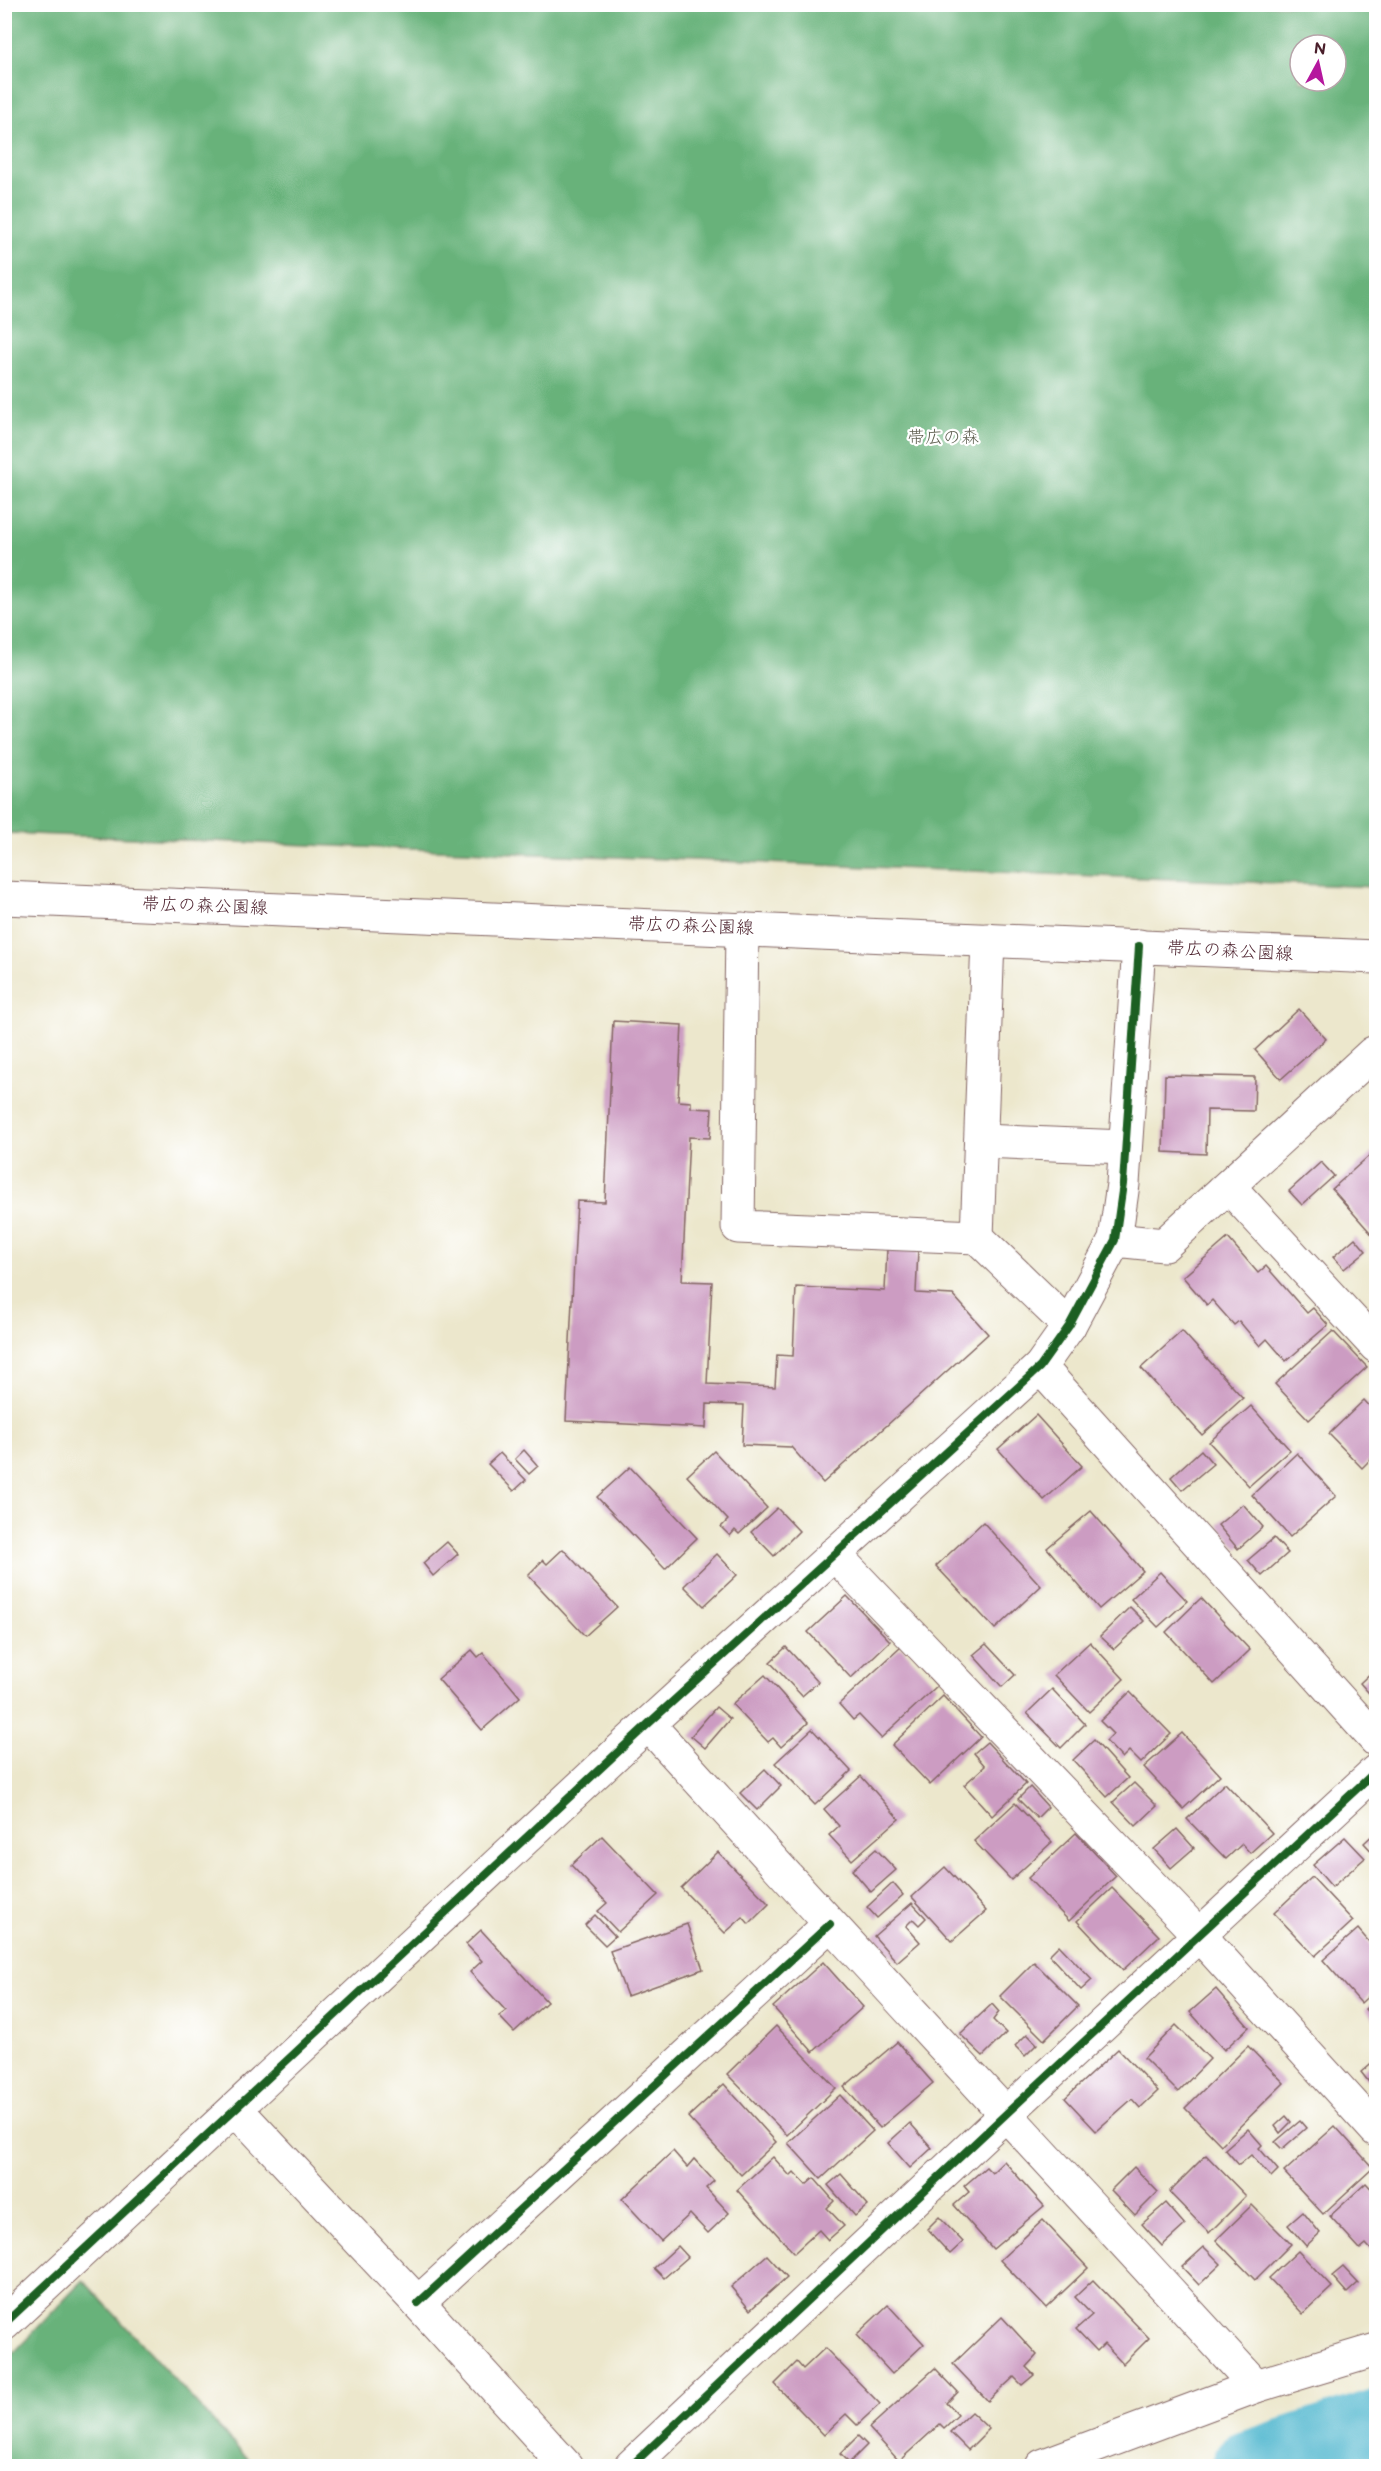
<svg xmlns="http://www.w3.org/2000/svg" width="1381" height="2471" font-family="'Balsamiq Sans','Klee One',sans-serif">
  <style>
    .forest { fill: #67b27a; stroke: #586852; stroke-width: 1.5; fill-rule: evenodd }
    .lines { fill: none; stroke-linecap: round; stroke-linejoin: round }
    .river { stroke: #51b7cf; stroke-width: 70 }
    .building { fill: #cc9cc2 }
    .minor-casing { stroke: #836563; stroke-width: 35 }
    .major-casing { stroke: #836563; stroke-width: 35 }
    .minor { stroke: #fff; stroke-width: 33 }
    .major { stroke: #fff; stroke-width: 33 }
    .cycleway-casing { stroke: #fff; stroke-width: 11 }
    .cycleway { stroke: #1b5e20; stroke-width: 8 }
    .labels { text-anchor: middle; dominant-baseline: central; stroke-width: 4.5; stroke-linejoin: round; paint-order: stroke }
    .park-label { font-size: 18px; fill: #5d5d4e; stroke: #fff }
    .street-label { font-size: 18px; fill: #4a1f2b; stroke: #fff }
  </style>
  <rect width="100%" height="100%" fill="#fff"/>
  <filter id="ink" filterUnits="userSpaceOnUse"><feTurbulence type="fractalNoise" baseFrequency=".0167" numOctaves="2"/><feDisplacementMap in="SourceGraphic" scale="12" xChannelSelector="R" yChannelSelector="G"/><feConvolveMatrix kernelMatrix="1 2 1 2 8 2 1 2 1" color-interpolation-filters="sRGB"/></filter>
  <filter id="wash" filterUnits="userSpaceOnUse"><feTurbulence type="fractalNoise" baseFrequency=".008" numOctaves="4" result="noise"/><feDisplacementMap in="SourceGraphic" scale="24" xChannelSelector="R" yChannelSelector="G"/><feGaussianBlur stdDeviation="1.35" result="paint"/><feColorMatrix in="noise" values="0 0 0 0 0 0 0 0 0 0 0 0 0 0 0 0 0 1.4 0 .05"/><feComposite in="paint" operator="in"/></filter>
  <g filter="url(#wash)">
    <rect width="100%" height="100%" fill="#ece7cc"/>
    <g class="forest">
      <path d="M5,4L1376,5V887L5,833ZM1300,45H1336V81H1300Z"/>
      <polygon points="83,2280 254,2466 5,2466 5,2362"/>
    </g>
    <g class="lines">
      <polyline class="river" points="1247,2466 1376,2424"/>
    </g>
    <g id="blocks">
      <g class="building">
        <polygon points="1299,1009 1326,1039 1281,1079 1255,1050"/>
        <polygon points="613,1021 682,1025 678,1101 691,1102 691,1108 712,1109 710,1138 689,1137 682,1281 712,1282 707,1384 775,1387 777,1355 793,1356 796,1287 885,1291 887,1249 918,1250 916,1293 953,1295 988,1334 823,1483 791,1447 742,1445 744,1405 707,1404 706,1428 566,1421 577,1201 605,1202"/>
        <polygon points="1165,1075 1255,1077 1254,1111 1207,1110 1206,1154 1163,1152"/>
        <polygon points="1372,1153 1376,1158 1376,1239 1332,1189"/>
        <polygon points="1321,1162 1334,1176 1302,1205 1289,1191"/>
        <polygon points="1228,1238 1258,1273 1266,1266 1307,1313 1313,1308 1328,1325 1286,1361 1267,1339 1260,1346 1239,1321 1234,1325 1212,1300 1207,1305 1183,1277"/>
        <polygon points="1355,1238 1366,1251 1344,1269 1333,1257"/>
        <polygon points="1182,1331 1243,1398 1202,1435 1141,1368"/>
        <polygon points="1333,1331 1367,1367 1309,1420 1275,1384"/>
        <polygon points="1364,1400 1376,1413 1376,1454 1362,1468 1329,1434"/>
        <polygon points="1251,1406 1290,1450 1249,1486 1209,1442"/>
        <polygon points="1036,1415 1082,1466 1044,1500 998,1449"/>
        <polygon points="524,1450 538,1466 529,1474 515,1459"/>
        <polygon points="1201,1450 1213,1464 1182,1490 1171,1477"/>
        <polygon points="714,1451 767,1508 739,1534 735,1530 730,1536 721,1527 728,1520 687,1476"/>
        <polygon points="500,1453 526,1480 514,1491 488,1464"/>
        <polygon points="1297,1453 1336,1496 1290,1537 1252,1495"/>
        <polygon points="630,1467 697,1538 665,1569 597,1497"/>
        <polygon points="1243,1504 1263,1527 1238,1549 1218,1525"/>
        <polygon points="777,1508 799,1531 774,1556 751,1532"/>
        <polygon points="1091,1511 1143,1571 1099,1609 1047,1548"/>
        <polygon points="983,1522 1041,1586 995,1629 936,1566"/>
        <polygon points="1274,1538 1288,1553 1262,1576 1248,1560"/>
        <polygon points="447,1542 458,1554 433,1576 423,1563"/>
        <polygon points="563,1549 617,1607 585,1636 528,1575 543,1560 547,1564"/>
        <polygon points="717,1554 737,1575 704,1606 684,1586"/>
        <polygon points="1160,1572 1187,1601 1158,1627 1131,1599"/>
        <polygon points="847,1596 890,1641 851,1678 808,1632"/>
        <polygon points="1201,1598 1250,1650 1214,1684 1166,1632"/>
        <polygon points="1130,1607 1144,1621 1114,1649 1100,1636"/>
        <polygon points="1090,1642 1124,1679 1089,1712 1054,1675"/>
        <polygon points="986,1644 1015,1675 1002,1687 973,1655"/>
        <polygon points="786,1647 818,1682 802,1696 770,1662"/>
        <polygon points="901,1647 937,1686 881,1738 859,1715 853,1720 839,1704"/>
        <polygon points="472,1650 478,1657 483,1653 520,1697 482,1730 438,1679"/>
        <polygon points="1376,1668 1376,1701 1360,1683"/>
        <polygon points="765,1675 808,1723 781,1747 773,1738 768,1742 732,1704"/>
        <polygon points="1052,1689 1085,1724 1061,1748 1027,1713"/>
        <polygon points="1130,1692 1171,1734 1141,1763 1129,1751 1122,1758 1106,1741 1113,1734 1100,1721"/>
        <polygon points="943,1696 981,1737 930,1785 892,1745"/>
        <polygon points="716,1707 730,1719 705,1748 691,1736"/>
        <polygon points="812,1729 851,1771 815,1805 775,1763"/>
        <polygon points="1182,1733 1220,1775 1183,1809 1144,1767"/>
        <polygon points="1094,1740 1128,1778 1107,1797 1073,1760"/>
        <polygon points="987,1742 1026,1784 992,1816 964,1785 985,1766 974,1753"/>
        <polygon points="765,1769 781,1786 757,1810 740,1793"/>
        <polygon points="861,1776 899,1819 852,1860 829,1835 839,1826 824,1809"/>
        <polygon points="1134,1783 1157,1806 1136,1826 1113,1802"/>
        <polygon points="1225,1783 1272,1833 1250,1853 1242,1844 1226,1859 1187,1819"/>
        <polygon points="1030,1787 1048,1807 1037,1818 1018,1799"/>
        <polygon points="1015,1803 1052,1842 1011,1880 974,1841"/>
        <polygon points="1177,1829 1194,1848 1171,1868 1154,1849"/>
        <polygon points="1376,1832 1376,1856 1364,1843"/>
        <polygon points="1076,1833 1116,1876 1069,1921 1028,1878"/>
        <polygon points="602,1836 658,1895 618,1932 598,1911 607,1903 571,1865"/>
        <polygon points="1345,1837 1365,1858 1332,1887 1313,1865"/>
        <polygon points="876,1849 896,1870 871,1892 852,1870"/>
        <polygon points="718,1852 769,1904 749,1924 743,1917 725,1933 681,1888"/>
        <polygon points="945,1867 986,1911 952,1941 912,1897"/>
        <polygon points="1312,1877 1353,1921 1315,1956 1274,1913"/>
        <polygon points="893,1883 903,1895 877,1918 867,1907"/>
        <polygon points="1112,1888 1159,1936 1123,1970 1077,1921"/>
        <polygon points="912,1903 926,1918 919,1925 913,1919 906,1926 920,1942 897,1962 874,1936"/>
        <polygon points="595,1915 615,1936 605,1945 585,1925"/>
        <polygon points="687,1924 703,1969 627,1996 610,1951"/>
        <polygon points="1358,1929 1376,1950 1376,1989 1361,2003 1323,1960"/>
        <polygon points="481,1930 547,2002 514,2032 499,2016 506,2011 470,1972 482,1961 466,1944"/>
        <polygon points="1059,1945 1092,1980 1081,1990 1049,1955"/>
        <polygon points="823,1962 863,2007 813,2052 773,2007"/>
        <polygon points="1034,1962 1078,2006 1044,2040 1000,1996"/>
        <polygon points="1216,1989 1249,2027 1224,2050 1190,2012"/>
        <polygon points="1376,1999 1376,2022 1365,2009"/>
        <polygon points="992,2004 999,2012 993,2020 1006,2033 983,2056 960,2034"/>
        <polygon points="1176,2025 1210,2059 1178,2092 1144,2058"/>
        <polygon points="776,2026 836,2088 787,2135 727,2074"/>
        <polygon points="1027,2034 1037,2044 1025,2056 1015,2046"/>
        <polygon points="897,2042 933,2083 880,2128 844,2087"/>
        <polygon points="1248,2046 1284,2083 1221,2145 1185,2108"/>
        <polygon points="1118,2049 1158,2091 1140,2108 1132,2099 1096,2131 1065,2098"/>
        <polygon points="1376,2059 1376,2082 1372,2086 1361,2072"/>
        <polygon points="724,2084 776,2142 741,2175 688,2117"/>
        <polygon points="840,2095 873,2131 821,2179 788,2143"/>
        <polygon points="1286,2116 1291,2122 1280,2133 1275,2126"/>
        <polygon points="1300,2121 1306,2128 1282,2149 1275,2142"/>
        <polygon points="910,2123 932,2148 910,2168 888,2143"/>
        <polygon points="1335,2126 1373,2168 1323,2214 1284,2172"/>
        <polygon points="1248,2129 1262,2145 1259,2148 1278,2170 1271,2177 1251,2155 1239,2165 1225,2149"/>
        <polygon points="673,2151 687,2167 694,2159 714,2181 706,2188 729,2213 708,2233 690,2214 661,2241 622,2199"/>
        <polygon points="1206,2155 1246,2196 1209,2233 1169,2192"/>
        <polygon points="773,2157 790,2176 794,2172 806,2185 814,2178 834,2201 827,2208 844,2226 828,2240 819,2230 794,2253 737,2190"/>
        <polygon points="1004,2161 1044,2206 993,2249 954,2205 969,2192 964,2186 986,2167 992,2173"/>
        <polygon points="1134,2167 1158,2192 1135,2215 1111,2190"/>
        <polygon points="841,2174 868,2205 855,2216 828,2185"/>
        <polygon points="1366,2183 1376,2194 1376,2255 1366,2244 1360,2249 1330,2216"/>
        <polygon points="1166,2203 1185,2225 1162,2246 1142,2224"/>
        <polygon points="1252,2205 1291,2244 1255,2280 1216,2240"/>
        <polygon points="1303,2212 1320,2233 1306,2246 1288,2225"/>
        <polygon points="939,2217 963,2242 950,2254 927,2229"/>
        <polygon points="1043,2220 1088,2268 1046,2308 1000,2260"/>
        <polygon points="678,2246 688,2257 664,2278 654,2268"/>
        <polygon points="1204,2247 1221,2264 1199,2285 1182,2267"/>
        <polygon points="1298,2251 1332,2287 1303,2314 1269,2278"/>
        <polygon points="767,2255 787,2277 750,2310 731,2287"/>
        <polygon points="1343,2267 1358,2283 1347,2293 1332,2276"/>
        <polygon points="1093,2280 1149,2338 1123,2364 1104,2344 1097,2351 1076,2329 1092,2315 1075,2297"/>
        <polygon points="888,2305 924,2344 892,2374 856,2335"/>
        <polygon points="1002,2317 1037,2355 1026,2367 1034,2375 1022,2385 1014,2377 988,2401 953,2364"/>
        <polygon points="825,2348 880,2404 857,2425 846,2414 824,2435 775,2384 797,2362 803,2369"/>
        <polygon points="935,2368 958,2392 947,2403 958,2415 944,2428 940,2424 899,2461 869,2428"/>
        <polygon points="971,2412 989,2429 968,2450 950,2432"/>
        <polygon points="858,2436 867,2445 849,2463 840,2454"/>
      </g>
    </g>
  </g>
  <g filter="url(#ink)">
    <use href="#blocks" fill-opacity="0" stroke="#836563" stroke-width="1.5"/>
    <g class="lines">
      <defs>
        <g id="minor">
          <polyline points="742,929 738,1227 977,1237 1069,1326"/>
          <polyline points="981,1141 1125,1147"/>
          <polyline points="1229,1187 1376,1346"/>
          <polyline points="977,1237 988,940"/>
          <polyline points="1115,1240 1164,1245 1373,1053"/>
          <polyline points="1040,1367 1376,1740"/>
          <polyline points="834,1554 1199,1935 1376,2130"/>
          <path d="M648,1724C849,1946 1054,2165 1256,2386"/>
          <polyline points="236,2109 418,2303 566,2466"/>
          <polyline points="418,2303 830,1924"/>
          <polyline points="4,2324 648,1724 1040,1367 1069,1326 1115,1240 1123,1184 1139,946"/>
          <polyline points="631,2466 1007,2113 1376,1771"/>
          <polyline points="1042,2466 1256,2386 1376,2350"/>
        </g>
        <polyline id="major" points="4,898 1376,957"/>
      </defs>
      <use href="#minor" class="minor-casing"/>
      <use href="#major" class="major-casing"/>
      <use href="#minor" class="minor"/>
      <use href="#major" class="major"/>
      <defs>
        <g id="cycleway">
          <polyline points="418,2303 830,1924"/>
          <polyline points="4,2324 648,1724 1040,1367 1069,1326 1115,1240 1123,1184 1139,946"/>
          <polyline points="631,2466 1007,2113 1376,1771"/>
        </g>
      </defs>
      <use href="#cycleway" class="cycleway-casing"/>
      <use href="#cycleway" class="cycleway"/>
    </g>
  </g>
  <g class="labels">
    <g class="park-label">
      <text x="943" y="437">帯広の森</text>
    </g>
    <g class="street-label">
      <text transform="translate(205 906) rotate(2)">帯広の森公園線</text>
      <text transform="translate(691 926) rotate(2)">帯広の森公園線</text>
      <text transform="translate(1230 951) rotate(3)">帯広の森公園線</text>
    </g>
  </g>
  <rect width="1381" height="2471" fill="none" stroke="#fff" stroke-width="24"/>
  <g transform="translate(1318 63) rotate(8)"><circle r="28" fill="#ffffff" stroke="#b7a5aa" stroke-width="1.5"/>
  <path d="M0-4.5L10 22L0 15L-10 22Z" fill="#b5179e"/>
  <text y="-9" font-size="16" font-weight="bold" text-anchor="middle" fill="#4a1f2b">N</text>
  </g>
</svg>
